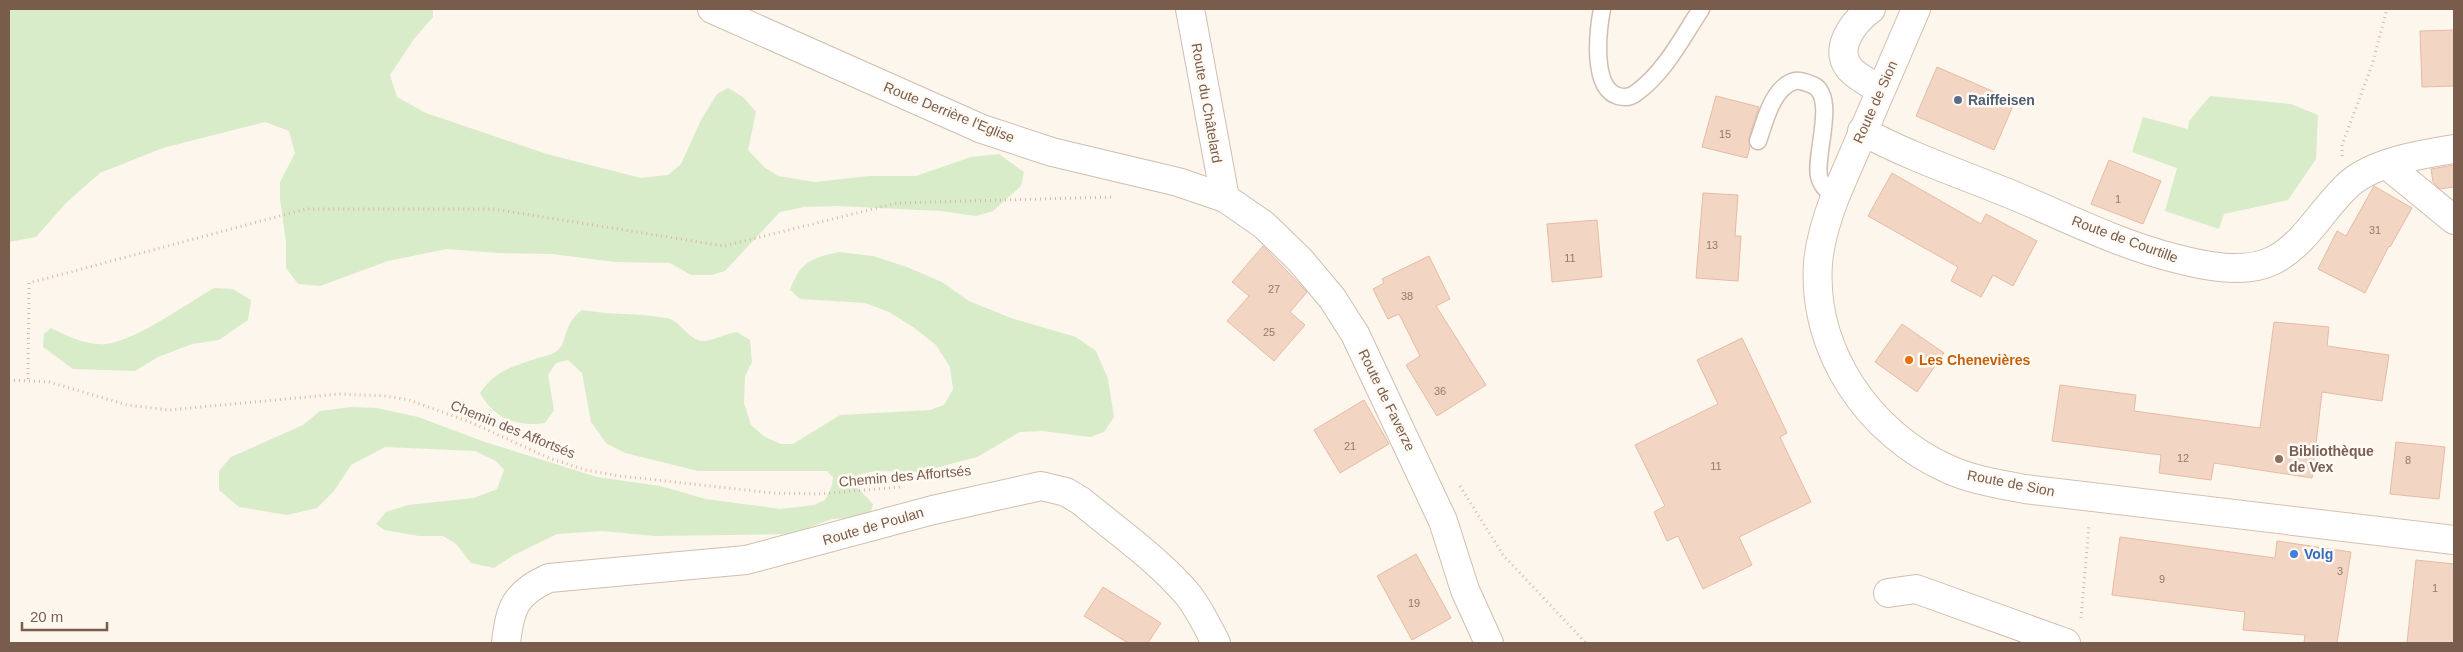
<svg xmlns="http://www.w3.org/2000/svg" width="2463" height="652" font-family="Arial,sans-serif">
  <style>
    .green { fill: #d8ecc9 }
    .building { fill: #f3d5c3; stroke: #e6bba3 }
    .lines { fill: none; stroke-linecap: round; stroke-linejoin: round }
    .service-casing { stroke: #d1beb0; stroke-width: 19 }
    .minor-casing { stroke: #d1beb0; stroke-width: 30 }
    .secondary-casing { stroke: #d6c0b0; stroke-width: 30 }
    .path { stroke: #d9b8a5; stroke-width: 3; stroke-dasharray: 1 4; stroke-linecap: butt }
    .service { stroke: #fff; stroke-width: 16 }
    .minor { stroke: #fff; stroke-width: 28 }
    .secondary { stroke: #fff; stroke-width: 28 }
    .service-dot { fill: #5c6f8a; stroke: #fffaf3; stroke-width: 2 }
    .food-dot { fill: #e8710a; stroke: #fffaf3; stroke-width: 2 }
    .education-dot { fill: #8d6e63; stroke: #fffaf3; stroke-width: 2 }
    .shop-dot { fill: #3f7fe0; stroke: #fffaf3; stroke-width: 2 }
    .labels { text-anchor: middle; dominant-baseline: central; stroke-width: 5; stroke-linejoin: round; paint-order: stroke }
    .number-label { font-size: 11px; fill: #987a6a }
    .service-label { font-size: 14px; font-weight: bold; fill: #4e5e75; stroke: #fffaf3; text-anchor: start }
    .street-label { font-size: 14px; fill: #7a5c4d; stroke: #fffaf3 }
    .food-label { font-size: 14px; font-weight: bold; fill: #c56008; stroke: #fffaf3; text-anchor: start }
    .education-label { font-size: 14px; font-weight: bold; fill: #785e54; stroke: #fffaf3; text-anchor: start }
    .shop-label { font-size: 14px; font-weight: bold; fill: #366cbe; stroke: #fffaf3; text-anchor: start }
  </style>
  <rect width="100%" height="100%" fill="#fdf6ec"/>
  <g class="green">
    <polygon points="9,9 433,9 433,17 414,39 390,75 397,97 426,113 547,154 641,178 668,175 681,164 701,120 717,94 728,88 743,97 756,112 748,150 764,167 778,176 815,182 869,176 916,176 971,157 999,154 1024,172 1021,186 993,211 976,216 941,211 838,206 804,207 780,212 725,271 712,275 691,275 670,263 615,262 552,254 498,253 447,249 388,261 320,286 298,284 286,268 286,242 280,199 280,182 295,153 289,131 265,122 163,148 100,173 67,202 36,237 9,242"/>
    <polygon points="2210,96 2291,104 2318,115 2316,159 2288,200 2224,214 2219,229 2165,211 2177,168 2132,152 2143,117 2188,129 2189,121"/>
    <path d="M839,252L873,256L907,267L942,282L969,301L1011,318L1076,337L1096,351L1108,379L1114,417L1104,432L1090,437L1043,431L1020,432L977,457L920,472L876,471L857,475L853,483L873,504L871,512L862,518L832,519L791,534L655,536L602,531L557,534L514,555L494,568L471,563L456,544L443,536H419L384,530L376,524L386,512L408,505L474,498L497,489L504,470L496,461L475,451L385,447L351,465L334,491L317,508L287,515L239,507L219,490V471L231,457L303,425L320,411L351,407L377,408L418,417L485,442L597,477L660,486L706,499L780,509L814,505L825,500L832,486L833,477L827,471H698L625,453L606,443L591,422L582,373L568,360L556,363L548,375L554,410L545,423C516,427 495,419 480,393C496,369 513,367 538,358C544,356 552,355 557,351C568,343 562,325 582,310C610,315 638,313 666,318C681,320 688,341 704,341C710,341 729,333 737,332L750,340L752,362L745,376L744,403L751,425L765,437L781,444H793L840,415L930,410L944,405L953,389L950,367L936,345L913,327L889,312L865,303L800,299L790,290C800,262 811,258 839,252Z"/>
    <path d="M214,288L233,289L251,300L248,320L219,340L192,344L158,357L135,371L73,369L43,347L44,334L51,328C66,336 88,346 106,344C137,340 186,304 214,288Z"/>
  </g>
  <g class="building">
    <polygon points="2454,30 2454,86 2422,87 2420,31"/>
    <polygon points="1937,67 2015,101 1994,150 1916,116"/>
    <polygon points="1716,96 1759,107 1749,138 1750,147 1747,158 1702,147"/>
    <polygon points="2109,160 2161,181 2143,224 2091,204"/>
    <polygon points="2454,165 2454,187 2440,189 2433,182 2431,169"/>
    <polygon points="1892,173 1981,224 1986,214 2037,241 2013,286 1993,275 1981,297 1951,281 1958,267 1868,216"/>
    <polygon points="2374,186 2412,208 2390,247 2389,246 2365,293 2318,269 2337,231 2346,236"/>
    <polygon points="1703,193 1738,195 1735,236 1741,236 1738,281 1696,278"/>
    <polygon points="1597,220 1602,277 1552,282 1547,224"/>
    <polygon points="1263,246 1307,292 1290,312 1305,325 1274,361 1227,321 1249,296 1232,282"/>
    <polygon points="1429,256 1450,299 1436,306 1486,385 1437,416 1406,365 1420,356 1399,314 1388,319 1373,289 1384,283 1382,279"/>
    <polygon points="2274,322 2329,327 2327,346 2389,355 2382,401 2322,392 2312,478 2214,463 2211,480 2159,473 2161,455 2052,441 2060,385 2136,395 2134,411 2260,428"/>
    <polygon points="1902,324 1944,353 1917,392 1875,362"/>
    <polygon points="1742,338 1787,433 1780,437 1811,502 1739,537 1752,565 1703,589 1678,536 1667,541 1654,512 1665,506 1635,445 1718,404 1697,360"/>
    <polygon points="1364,400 1389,444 1340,473 1314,430"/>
    <polygon points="2396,442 2445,447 2439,499 2390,494"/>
    <polygon points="2120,537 2275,558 2277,541 2351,552 2337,643 2304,643 2305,635 2243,630 2245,612 2112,595"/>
    <polygon points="1416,554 1451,618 1412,640 1377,576"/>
    <polygon points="2416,560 2454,564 2454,643 2407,643"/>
    <polygon points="1103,587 1161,623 1148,643 1128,643 1084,616"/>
  </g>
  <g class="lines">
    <defs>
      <g id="service">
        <path d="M1602,9C1598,30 1591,88 1618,96C1625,98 1631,97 1636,93C1665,72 1682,38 1701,9"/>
        <path d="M1758,141C1765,122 1772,87 1795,81C1800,80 1805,82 1810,84C1839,92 1814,155 1819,176C1821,186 1827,190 1835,197"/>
      </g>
      <g id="minor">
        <polyline points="712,9 982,129 1052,152 1178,182 1225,198 1264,225 1300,260 1332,298 1355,334 1443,521 1465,590 1489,643"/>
        <polyline points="1190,9 1225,198"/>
        <path d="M1871,9C1853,22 1830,52 1853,72C1861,79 1871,84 1880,90"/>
        <path d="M1862,131C1910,157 1964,175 2015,196C2067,218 2119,244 2174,258C2204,266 2245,275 2274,260C2305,244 2323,208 2348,185C2373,162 2422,154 2454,149"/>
        <polyline points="2387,165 2454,220"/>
        <polyline points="1888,593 1916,589 2066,643"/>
        <path d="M506,643C510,608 515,593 549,578L746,560L933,510L1041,486L1066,492L1081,501C1117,531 1159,560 1189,596C1200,611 1208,627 1216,643"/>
      </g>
      <path id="secondary" d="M1916,9L1835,197C1827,218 1820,240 1818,263C1812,351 1869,434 1948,469C1972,480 1999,484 2025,489L2454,540"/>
    </defs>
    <use href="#service" class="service-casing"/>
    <use href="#minor" class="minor-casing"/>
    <use href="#secondary" class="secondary-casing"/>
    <g class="path">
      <polyline points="2342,156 2342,145 2372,65 2387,9"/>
      <polyline points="28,379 29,283 306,209 493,209 724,246 897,203 1113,197"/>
      <polyline points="9,380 49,382 127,405 169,410 339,394 385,396 409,400 470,422 549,458 585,470 620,476 773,493 817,494 900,487"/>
      <polyline points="1460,486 1503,555 1586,643"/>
      <polyline points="2081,618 2089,525"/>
    </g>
    <use href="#service" class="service"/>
    <use href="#minor" class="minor"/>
    <use href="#secondary" class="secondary"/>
  </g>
  <circle class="service-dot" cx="1958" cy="100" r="5"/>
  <circle class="food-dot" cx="1909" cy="360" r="5"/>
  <circle class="education-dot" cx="2279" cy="459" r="5"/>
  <circle class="shop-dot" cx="2294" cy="554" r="5"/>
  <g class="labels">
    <g class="number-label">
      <text x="1725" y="134">15</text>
      <text x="2118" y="199">1</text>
      <text x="2375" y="230">31</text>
      <text x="1712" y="245">13</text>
      <text x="1570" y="258">11</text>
      <text x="1274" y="289">27</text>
      <text x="1407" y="296">38</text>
      <text x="1269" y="332">25</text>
      <text x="1440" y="391">36</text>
      <text x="1350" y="446">21</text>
      <text x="2183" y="458">12</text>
      <text x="2408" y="460">8</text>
      <text x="1716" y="466">11</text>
      <text x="2340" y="571">3</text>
      <text x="2162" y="579">9</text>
      <text x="2435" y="588">1</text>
      <text x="1414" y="603">19</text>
    </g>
    <g class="service-label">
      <text x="1968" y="100">Raiffeisen</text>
    </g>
    <g class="street-label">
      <text transform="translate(1875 102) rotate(-66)">Route de Sion</text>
      <text transform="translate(1207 103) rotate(80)">Route du Châtelard</text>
      <text transform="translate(949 112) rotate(22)">Route Derrière l'Eglise</text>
      <text transform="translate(2125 239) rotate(20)">Route de Courtille</text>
      <text transform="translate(1387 400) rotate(64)">Route de Faverze</text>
      <text transform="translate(513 429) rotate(22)">Chemin des Affortsés</text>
      <text transform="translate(905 476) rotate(-5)">Chemin des Affortsés</text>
      <text transform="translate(2011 483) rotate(11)">Route de Sion</text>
      <text transform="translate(873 526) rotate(-16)">Route de Poulan</text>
    </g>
    <g class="food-label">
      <text x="1919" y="360">Les Chenevières</text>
    </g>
    <g class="education-label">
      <text x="2289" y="451">Bibliothèque<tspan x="2289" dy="16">de Vex</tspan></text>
    </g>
    <g class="shop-label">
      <text x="2304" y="554">Volg</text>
    </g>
  </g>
  <rect width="2463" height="652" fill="none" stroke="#7a5c4d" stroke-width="20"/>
  <path d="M22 622v8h85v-8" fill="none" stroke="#7a5c4d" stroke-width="2.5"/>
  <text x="30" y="622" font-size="15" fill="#7a5c4d" stroke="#fffaf3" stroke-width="4" paint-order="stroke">20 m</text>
</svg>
